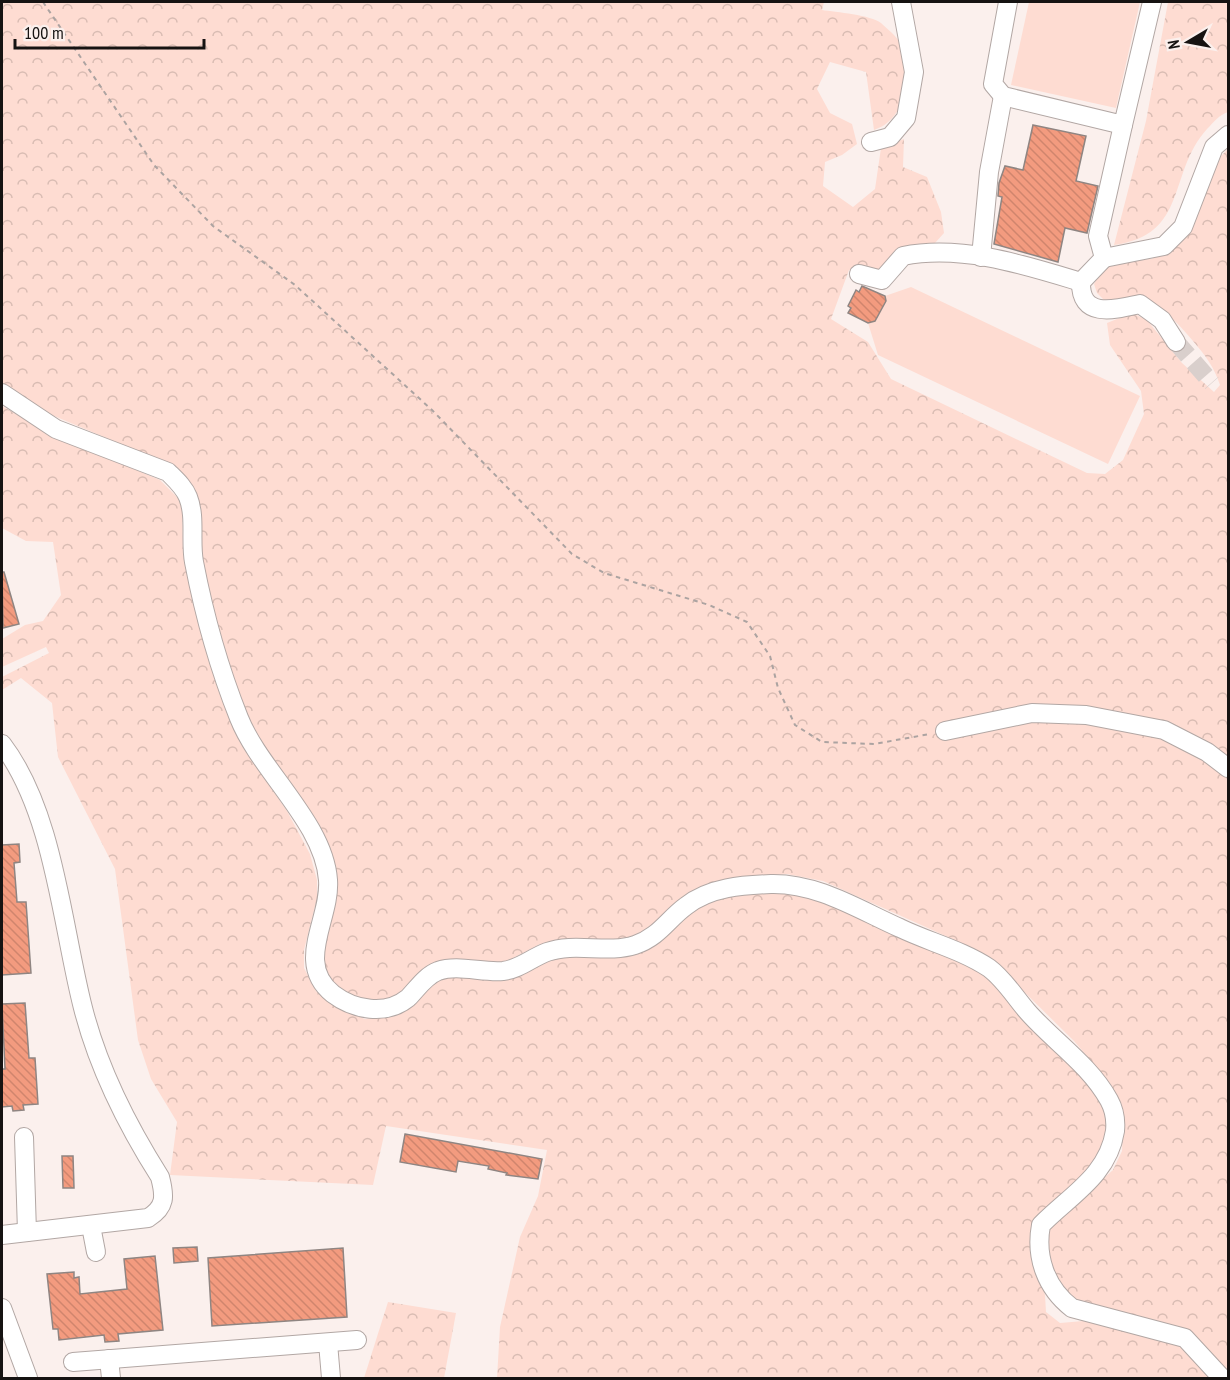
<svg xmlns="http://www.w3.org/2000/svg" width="1230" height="1380" font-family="'PT Sans Narrow',sans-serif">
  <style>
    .forest { fill: url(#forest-crowns) }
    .pitch { fill: #fedcd2 }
    .building { fill: url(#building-back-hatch); stroke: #8f8582; stroke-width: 1.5 }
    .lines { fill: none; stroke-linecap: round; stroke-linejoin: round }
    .minor-tunnel { stroke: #d9cfcc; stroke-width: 18; stroke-dasharray: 18 9; stroke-linecap: butt }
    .minor-casing { stroke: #b2a7a4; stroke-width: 20 }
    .path { stroke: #aca3a1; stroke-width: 2; stroke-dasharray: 4.5 4.5; stroke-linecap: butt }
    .minor { stroke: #fff; stroke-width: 18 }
  </style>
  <defs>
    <pattern id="forest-crowns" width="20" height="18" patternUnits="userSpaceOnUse" patternTransform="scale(1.5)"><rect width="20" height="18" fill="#fedcd2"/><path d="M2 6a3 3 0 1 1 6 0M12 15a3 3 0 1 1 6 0" fill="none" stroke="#d9bcb3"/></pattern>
    <pattern id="building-back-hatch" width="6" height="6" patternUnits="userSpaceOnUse" patternTransform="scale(1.5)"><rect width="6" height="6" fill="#f39b7f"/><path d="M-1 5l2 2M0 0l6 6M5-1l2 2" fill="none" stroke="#d0856d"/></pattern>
  </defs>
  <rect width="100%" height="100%" fill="#fbf0ed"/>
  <g class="forest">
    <path d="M2,2H824L822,10C836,12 871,15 881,23C886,28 897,36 900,43C910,74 909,118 874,130L866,72L830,62L817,89L830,113L852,124L857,144L842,155L825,162L823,186L853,207L875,189L881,148L904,139L903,167L927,177L941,212L944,233L935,243L896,252L877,271L849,270L831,319L868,342L891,379L1087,473L1105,474L1123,460L1144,414L1141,391L1110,345L1107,323L1132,313L1147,320L1182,363L1214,392L1220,385C1214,367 1205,355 1193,341C1167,310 1148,293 1105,301L1097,293L1094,284L1104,267L1119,261L1151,259L1168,252L1208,185L1221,156L1228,149V1378L1193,1337L1073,1299L1059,1285L1050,1260L1047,1235L1055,1221L1113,1170L1122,1151L1123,1127L1110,1083L1074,1041L1000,968L968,946L823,881L787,874L742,878L703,888L681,898L656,923L636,935L618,941L540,944L502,964L446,963L397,996L370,1005L335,988L320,963L334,877L243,710L196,551L186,479L178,468L47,413L2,386Z"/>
    <path d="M1168,2H1228V112C1219,115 1214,122 1207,129C1167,173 1189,235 1114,245L1146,121Z"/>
    <polygon points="2,406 53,435 160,480 182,502 183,555 230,721 242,746 287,811 310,854 317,880 317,898 304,950 304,968 316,991 337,1008 365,1019 391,1014 442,976 507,979 521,976 550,958 603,955 705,902 762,890 812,897 977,969 988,977 1095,1091 1104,1107 1108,1127 1098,1162 1048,1207 1035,1261 1045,1295 1046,1312 1060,1323 1095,1320 1178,1340 1217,1378 497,1378 500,1327 520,1237 538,1196 547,1150 386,1126 373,1185 170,1175 177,1122 151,1079 138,1040 115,869 58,757 52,703 21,678 2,690 2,677 49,653 46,647 2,667 2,639 25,625 43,621 61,595 53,542 26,541 2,528"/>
    <polygon points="388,1302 456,1313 444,1378 364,1378"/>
  </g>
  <g class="pitch">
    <polygon points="1029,2 1140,2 1116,108 1011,85"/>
    <polygon points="911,287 1140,396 1108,464 878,355 868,323 875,321 886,301 885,296"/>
  </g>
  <g class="building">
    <polygon points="1033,125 1086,136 1076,181 1098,186 1087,233 1065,228 1058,262 994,244 1002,197 998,196 999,183 1005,166 1023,170"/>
    <polygon points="862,286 885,296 886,301 875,321 868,323 848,313 851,308 848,306 856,290 859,292"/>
    <polygon points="2,572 4,572 19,624 3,628"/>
    <polygon points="19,844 20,862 14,863 17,902 26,902 31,973 2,975 2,845"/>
    <polygon points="25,1003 29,1058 35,1058 38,1104 23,1105 24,1110 13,1111 12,1106 2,1107 2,1069 5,1069 2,1004"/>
    <polygon points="405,1134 542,1159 538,1179 506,1175 507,1173 488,1169 489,1166 458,1161 456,1172 400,1162"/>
    <polygon points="62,1156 73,1156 74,1188 63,1188"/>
    <polygon points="197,1247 198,1261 174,1263 173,1248"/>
    <polygon points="343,1248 347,1317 212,1326 208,1258"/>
    <polygon points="155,1256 163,1330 118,1334 119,1341 105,1342 104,1335 59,1340 58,1329 53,1329 47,1274 74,1272 74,1278 79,1277 80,1294 127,1289 124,1259"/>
  </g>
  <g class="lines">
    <polyline class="minor-tunnel" points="1176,342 1212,383"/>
    <defs>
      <g id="minor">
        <polyline points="1008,2 993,84 1003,96 1123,125 1152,2"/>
        <polyline points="871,142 890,137 906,118 914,72 901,2"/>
        <polyline points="981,257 989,172 1003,96"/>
        <polyline points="1104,258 1164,246 1183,227 1214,147 1228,135"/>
        <path d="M859,274L882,280L903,256C961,244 1025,265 1081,282L1104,258L1098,236L1123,125"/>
        <path d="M1081,282C1080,320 1117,309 1140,304L1162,320L1176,342"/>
        <path d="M2,393L56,429L168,472C176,480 184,487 188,497C196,517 190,541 194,562C204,614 219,668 239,718C260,771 324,823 328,880C331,919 294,963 333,994C354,1010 386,1016 408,998C417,989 425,976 438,971C458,964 482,973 503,971C520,969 531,958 547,952C575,942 607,954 635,945C659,937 668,919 686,906C710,887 743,885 771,884C818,883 859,910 900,928C929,942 962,950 989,968C1004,979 1015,997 1027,1011C1053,1041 1089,1064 1109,1100C1114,1109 1116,1121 1115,1131C1108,1176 1069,1196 1041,1225C1035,1257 1046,1288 1072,1308L1185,1338L1222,1378"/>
        <polyline points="945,731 1032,713 1086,715 1164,730 1207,752 1228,768"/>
        <path d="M2,744C54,812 62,926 83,1008C98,1067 127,1125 160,1177C165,1196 166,1207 148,1218L2,1235"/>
        <polyline points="24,1137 27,1232"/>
        <polyline points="91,1226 96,1252"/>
        <polyline points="2,1308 28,1378"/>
        <polyline points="328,1343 331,1378"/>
        <polyline points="109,1359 111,1378"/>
        <polyline points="73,1362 357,1340"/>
      </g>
    </defs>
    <use href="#minor" class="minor-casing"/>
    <polyline class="path" points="43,2 154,165 213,226 295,285 432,410 572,554 604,573 709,605 747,622 770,656 778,688 795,725 822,742 874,744 930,734"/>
    <use href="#minor" class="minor"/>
  </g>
  <rect width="1230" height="1380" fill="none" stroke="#161312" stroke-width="6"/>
  <g transform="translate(1188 42) rotate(260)" stroke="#fbf0ed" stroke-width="4.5" paint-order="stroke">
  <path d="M0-4.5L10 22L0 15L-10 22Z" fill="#161312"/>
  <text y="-9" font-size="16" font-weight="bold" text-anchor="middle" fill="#161312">N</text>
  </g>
  <path d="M15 39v9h189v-9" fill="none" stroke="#161312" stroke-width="3"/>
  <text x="24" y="39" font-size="18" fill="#161312" stroke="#fbf0ed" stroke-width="4.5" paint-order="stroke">100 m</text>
</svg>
